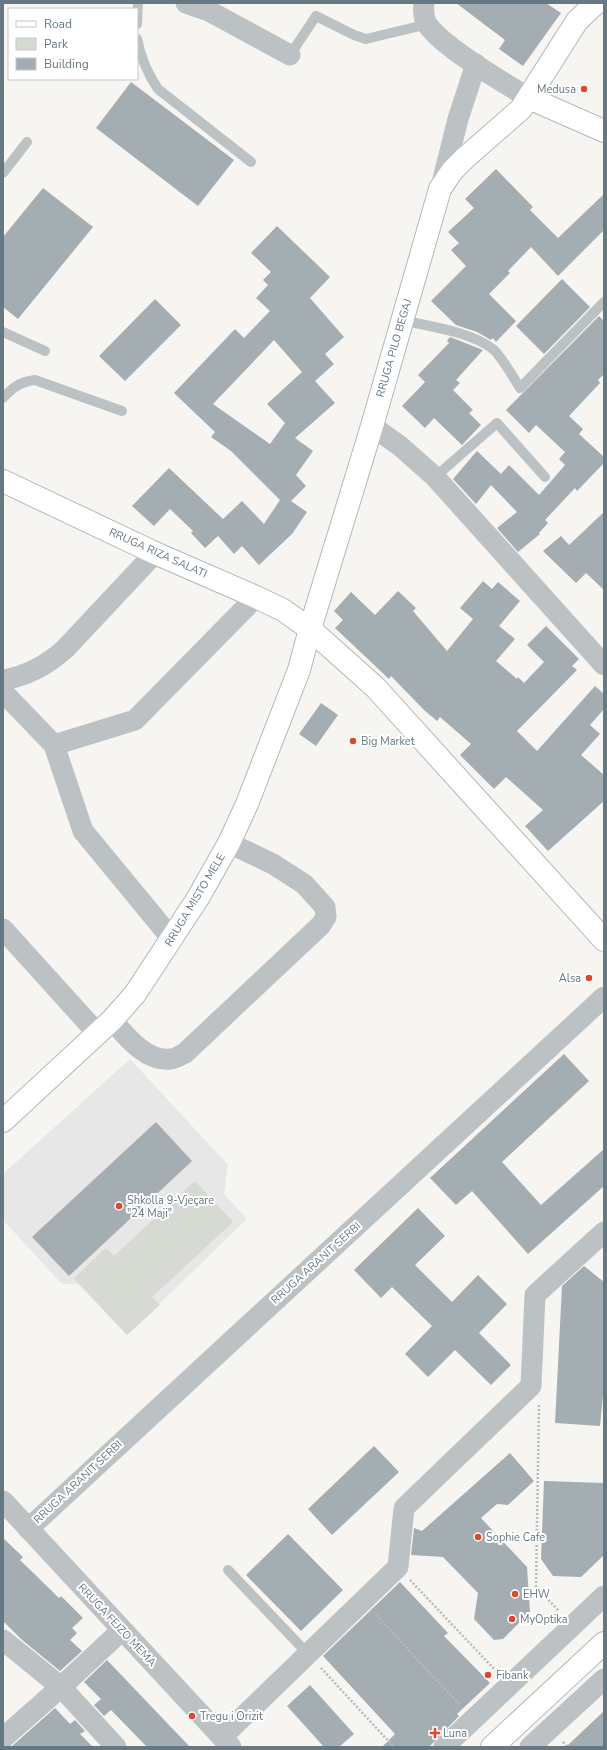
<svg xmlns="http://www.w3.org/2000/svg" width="607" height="1750" font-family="'Nunito Sans',sans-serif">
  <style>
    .built { fill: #e6e7e6 }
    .green { fill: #d6dad2 }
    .building { fill: #a4adb2; fill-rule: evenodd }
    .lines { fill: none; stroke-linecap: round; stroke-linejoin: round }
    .secondary-casing { stroke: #b1b7bb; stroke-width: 24 }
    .path { stroke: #b7babc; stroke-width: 2.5; stroke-dasharray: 2 2; stroke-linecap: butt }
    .lane { stroke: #bcc1c4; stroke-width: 10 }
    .street { stroke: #bcc1c4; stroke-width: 21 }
    .secondary { stroke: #fff; stroke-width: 22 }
    .poi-dot { fill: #db482e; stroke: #fff; stroke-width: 1.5 }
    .labels { text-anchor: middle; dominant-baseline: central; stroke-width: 4; stroke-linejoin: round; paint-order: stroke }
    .poi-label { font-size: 11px; fill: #667882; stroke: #fff; text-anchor: start }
    .street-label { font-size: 11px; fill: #667882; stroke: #fff }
  </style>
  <rect width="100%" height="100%" fill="#f6f5f2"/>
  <polygon class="built" points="130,1059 228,1165 224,1194 247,1219 127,1335 78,1284 62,1284 3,1220 3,1174"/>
  <polygon class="green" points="195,1181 233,1222 152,1297 160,1305 127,1335 74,1278 106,1248 114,1256"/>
  <g class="building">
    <polygon points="456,3 546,3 561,13 523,66 499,49 505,40"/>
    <polygon points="131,82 234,160 198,206 96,128"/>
    <polygon points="496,169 533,207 530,210 558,238 604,194 604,230 558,276 531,247 508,271 510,273 489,294 516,321 496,342 493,338 491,340 477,332 456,325 431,301 466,266 451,250 459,243 448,232 474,208 465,199"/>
    <polygon points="43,188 93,227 18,319 3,307 3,237"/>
    <path d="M277,226L330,277L310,298L344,337L325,354L334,364L315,381L335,403L295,438L313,451L296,475L306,486L291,501L307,512L292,534L259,565L242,546L234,554L218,536L205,548L191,533L193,531L170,509L154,526L132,506L169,468L223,519L242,501L264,524L280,500L231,451L211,437L215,432L174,393L235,329L244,338L270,311L256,298L268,285L263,280L271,272L251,253ZM274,340L302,372L267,404L285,423L270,444L213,404Z"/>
    <polygon points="562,279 590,307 544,354 516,326"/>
    <polygon points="155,299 181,325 125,381 99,356"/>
    <polygon points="599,316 604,321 604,374 598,380 600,383 569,416 583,429 579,434 604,457 604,463 577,491 575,488 545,520 548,523 539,533 540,534 518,552 497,528 517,512 491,485 476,504 453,479 477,451 501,474 509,465 539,495 565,465 559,459 565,452 536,425 529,433 506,410"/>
    <polygon points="450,337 483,350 456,380 460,383 453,390 473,410 469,413 481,425 462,445 434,418 425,428 402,406 425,382 418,375 449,343 447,341"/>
    <polygon points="604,512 604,590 586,573 576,583 543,551 561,536 569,545"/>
    <polygon points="483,581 492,589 498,582 520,601 499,626 515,639 496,661 517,679 518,677 524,683 544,662 527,645 546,626 579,659 572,666 577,670 517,731 537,751 595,686 604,694 604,709 590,725 600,734 581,755 604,775 604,801 548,851 525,826 543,810 506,777 494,789 460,755 471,744 440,717 437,721 424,710 391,676 389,679 335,628 343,620 334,611 351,592 375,615 398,591 416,608 413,611 447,651 473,619 460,608"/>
    <polygon points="321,703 338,715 316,746 299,734"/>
    <polygon points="564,1054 589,1081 502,1162 541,1205 604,1149 604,1186 528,1254 472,1191 456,1205 430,1178"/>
    <polygon points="156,1122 192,1161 69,1276 32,1237"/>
    <polygon points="418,1208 445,1236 415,1265 452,1302 478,1275 507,1304 479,1333 511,1365 491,1385 455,1350 428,1377 405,1354 432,1326 392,1287 381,1298 354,1270"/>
    <polygon points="584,1266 604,1282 604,1385 600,1426 555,1423 562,1286"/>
    <polygon points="374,1446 399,1472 332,1535 308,1509"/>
    <polygon points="510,1453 534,1481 508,1505 497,1504 481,1518 527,1567 530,1612 503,1639 494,1640 474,1619 478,1593 443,1557 411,1555 414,1528 422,1531"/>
    <polygon points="544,1481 604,1483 604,1555 581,1577 553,1576 541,1559"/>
    <polygon points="288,1534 343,1590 301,1631 246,1575"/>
    <polygon points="3,1538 23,1557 20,1560 59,1598 61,1596 83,1618 72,1628 77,1633 70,1640 82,1651 60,1671 21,1639 3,1621"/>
    <polygon points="400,1582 448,1633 444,1636 490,1683 457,1714 459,1716 429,1747 382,1747 395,1734 323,1656"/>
    <polygon points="107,1660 190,1747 147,1747 111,1710 104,1716 94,1705 101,1699 84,1682"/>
    <polygon points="310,1685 354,1734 339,1747 324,1747 287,1706"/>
    <polygon points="55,1708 70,1724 75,1720 85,1731 80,1734 93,1747 11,1747"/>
    <polygon points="604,1711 604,1747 566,1747"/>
  </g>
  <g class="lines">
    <defs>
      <g id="secondary">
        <polyline points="529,98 604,131"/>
        <polyline points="3,481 155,553 256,597 283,610 310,629 375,687 604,940"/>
        <polyline points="3,1121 112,1020 135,994 198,898 229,843 247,804 299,670 310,629 372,426 440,189 452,171 465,158 521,109 577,21 596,3"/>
        <polyline points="492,1747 604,1643"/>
      </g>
    </defs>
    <use href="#secondary" class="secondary-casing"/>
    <g class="path">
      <polyline points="539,1405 536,1587 559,1611"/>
      <polyline points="410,1580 496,1671"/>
      <polyline points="376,1615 460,1705"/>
      <polyline points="321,1668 394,1747"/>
      <polyline points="563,1742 568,1747"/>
    </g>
    <g class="lane">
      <polyline points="137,24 138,3"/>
      <path d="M137,39C141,58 147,73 158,89L251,162"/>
      <polyline points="290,55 316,16 354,35 366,39 428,24"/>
      <polyline points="3,173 27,142"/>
      <path d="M401,320C428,326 473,332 494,350C503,359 513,377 520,388L604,302"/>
      <polyline points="3,332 45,351"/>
      <path d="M3,398C13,387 20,382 35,380L122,411"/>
      <polyline points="435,477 497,423 545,477"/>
      <polyline points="228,1570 308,1654"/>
    </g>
    <g class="street">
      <polyline points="186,3 209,11 290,55"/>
      <path d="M424,3C423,11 423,17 427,24C442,47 504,83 529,98"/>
      <polyline points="441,187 458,119 476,64"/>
      <polyline points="372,426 400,446 435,477 604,665"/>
      <path d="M3,680C27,676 46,666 65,649L155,553"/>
      <polyline points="3,692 54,745 83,831 172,939"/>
      <polyline points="54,745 135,720 256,597"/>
      <polyline points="3,929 98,1034"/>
      <path d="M112,1020C126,1036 146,1062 171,1059C175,1059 181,1055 185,1053L321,925L326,917L325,907L304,884L273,864L229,843"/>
      <polyline points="3,1501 231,1747"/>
      <polyline points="28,1529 604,997"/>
      <polyline points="3,1640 61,1687 122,1630"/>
      <polyline points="222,1737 398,1567 404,1508 531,1386 535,1295 604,1232"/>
      <polyline points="3,1738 61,1687 116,1747"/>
      <polyline points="444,1747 604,1596"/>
      <polyline points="530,1747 604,1679"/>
    </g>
    <use href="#secondary" class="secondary"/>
  </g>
  <g class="poi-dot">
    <circle cx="584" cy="89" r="4"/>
    <circle cx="353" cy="741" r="4"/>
    <circle cx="589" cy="978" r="4"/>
    <circle cx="119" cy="1206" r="4"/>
    <circle cx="478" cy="1537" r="4"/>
    <circle cx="515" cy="1594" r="4"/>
    <circle cx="512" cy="1619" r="4"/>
    <circle cx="488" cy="1675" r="4"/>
    <circle cx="192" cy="1716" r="4"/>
    <path d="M433 1727h4v4h4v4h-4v4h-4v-4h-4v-4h4z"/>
  </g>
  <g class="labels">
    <g class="poi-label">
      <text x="576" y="89" text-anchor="end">Medusa</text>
      <text x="361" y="741">Big Market</text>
      <text x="581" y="978" text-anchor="end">Alsa</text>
      <text x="127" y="1200">Shkolla 9-Vjeçare<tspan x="127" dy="13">"24 Maji"</tspan></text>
      <text x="486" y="1537">Sophie Cafe</text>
      <text x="523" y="1594">EHW</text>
      <text x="520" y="1619">MyOptika</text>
      <text x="496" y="1675">Fibank</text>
      <text x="200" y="1716">Tregu i Orizit</text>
      <text x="443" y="1733">Luna</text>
    </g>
    <g class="street-label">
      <text transform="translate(394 348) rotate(-74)">RRUGA PILO BEGAJ</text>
      <text transform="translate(158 553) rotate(24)">RRUGA RIZA SALATI</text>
      <text transform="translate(195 900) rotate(-59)">RRUGA MISTO MELE</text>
      <text transform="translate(316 1263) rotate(-42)">RRUGA ARANIT SERBI</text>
      <text transform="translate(78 1482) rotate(-43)">RRUGA ARANIT SERBI</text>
      <text transform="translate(117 1625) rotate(47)">RRUGA FEJZO MEMA</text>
    </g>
  </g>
  <rect width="607" height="1750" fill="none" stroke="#667882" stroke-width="8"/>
  <rect x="8" y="8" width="130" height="72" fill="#ffffff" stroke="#c2c9cd"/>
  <rect x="16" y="21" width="20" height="6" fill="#ffffff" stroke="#c2c9cd"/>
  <text x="44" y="28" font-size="12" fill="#667882">Road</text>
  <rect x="16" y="38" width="20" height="12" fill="#d6dad2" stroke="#c2c9cd"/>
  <text x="44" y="48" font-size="12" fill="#667882">Park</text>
  <rect x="16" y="58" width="20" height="12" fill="#a4adb2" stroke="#c2c9cd"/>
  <text x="44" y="68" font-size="12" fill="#667882">Building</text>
</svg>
